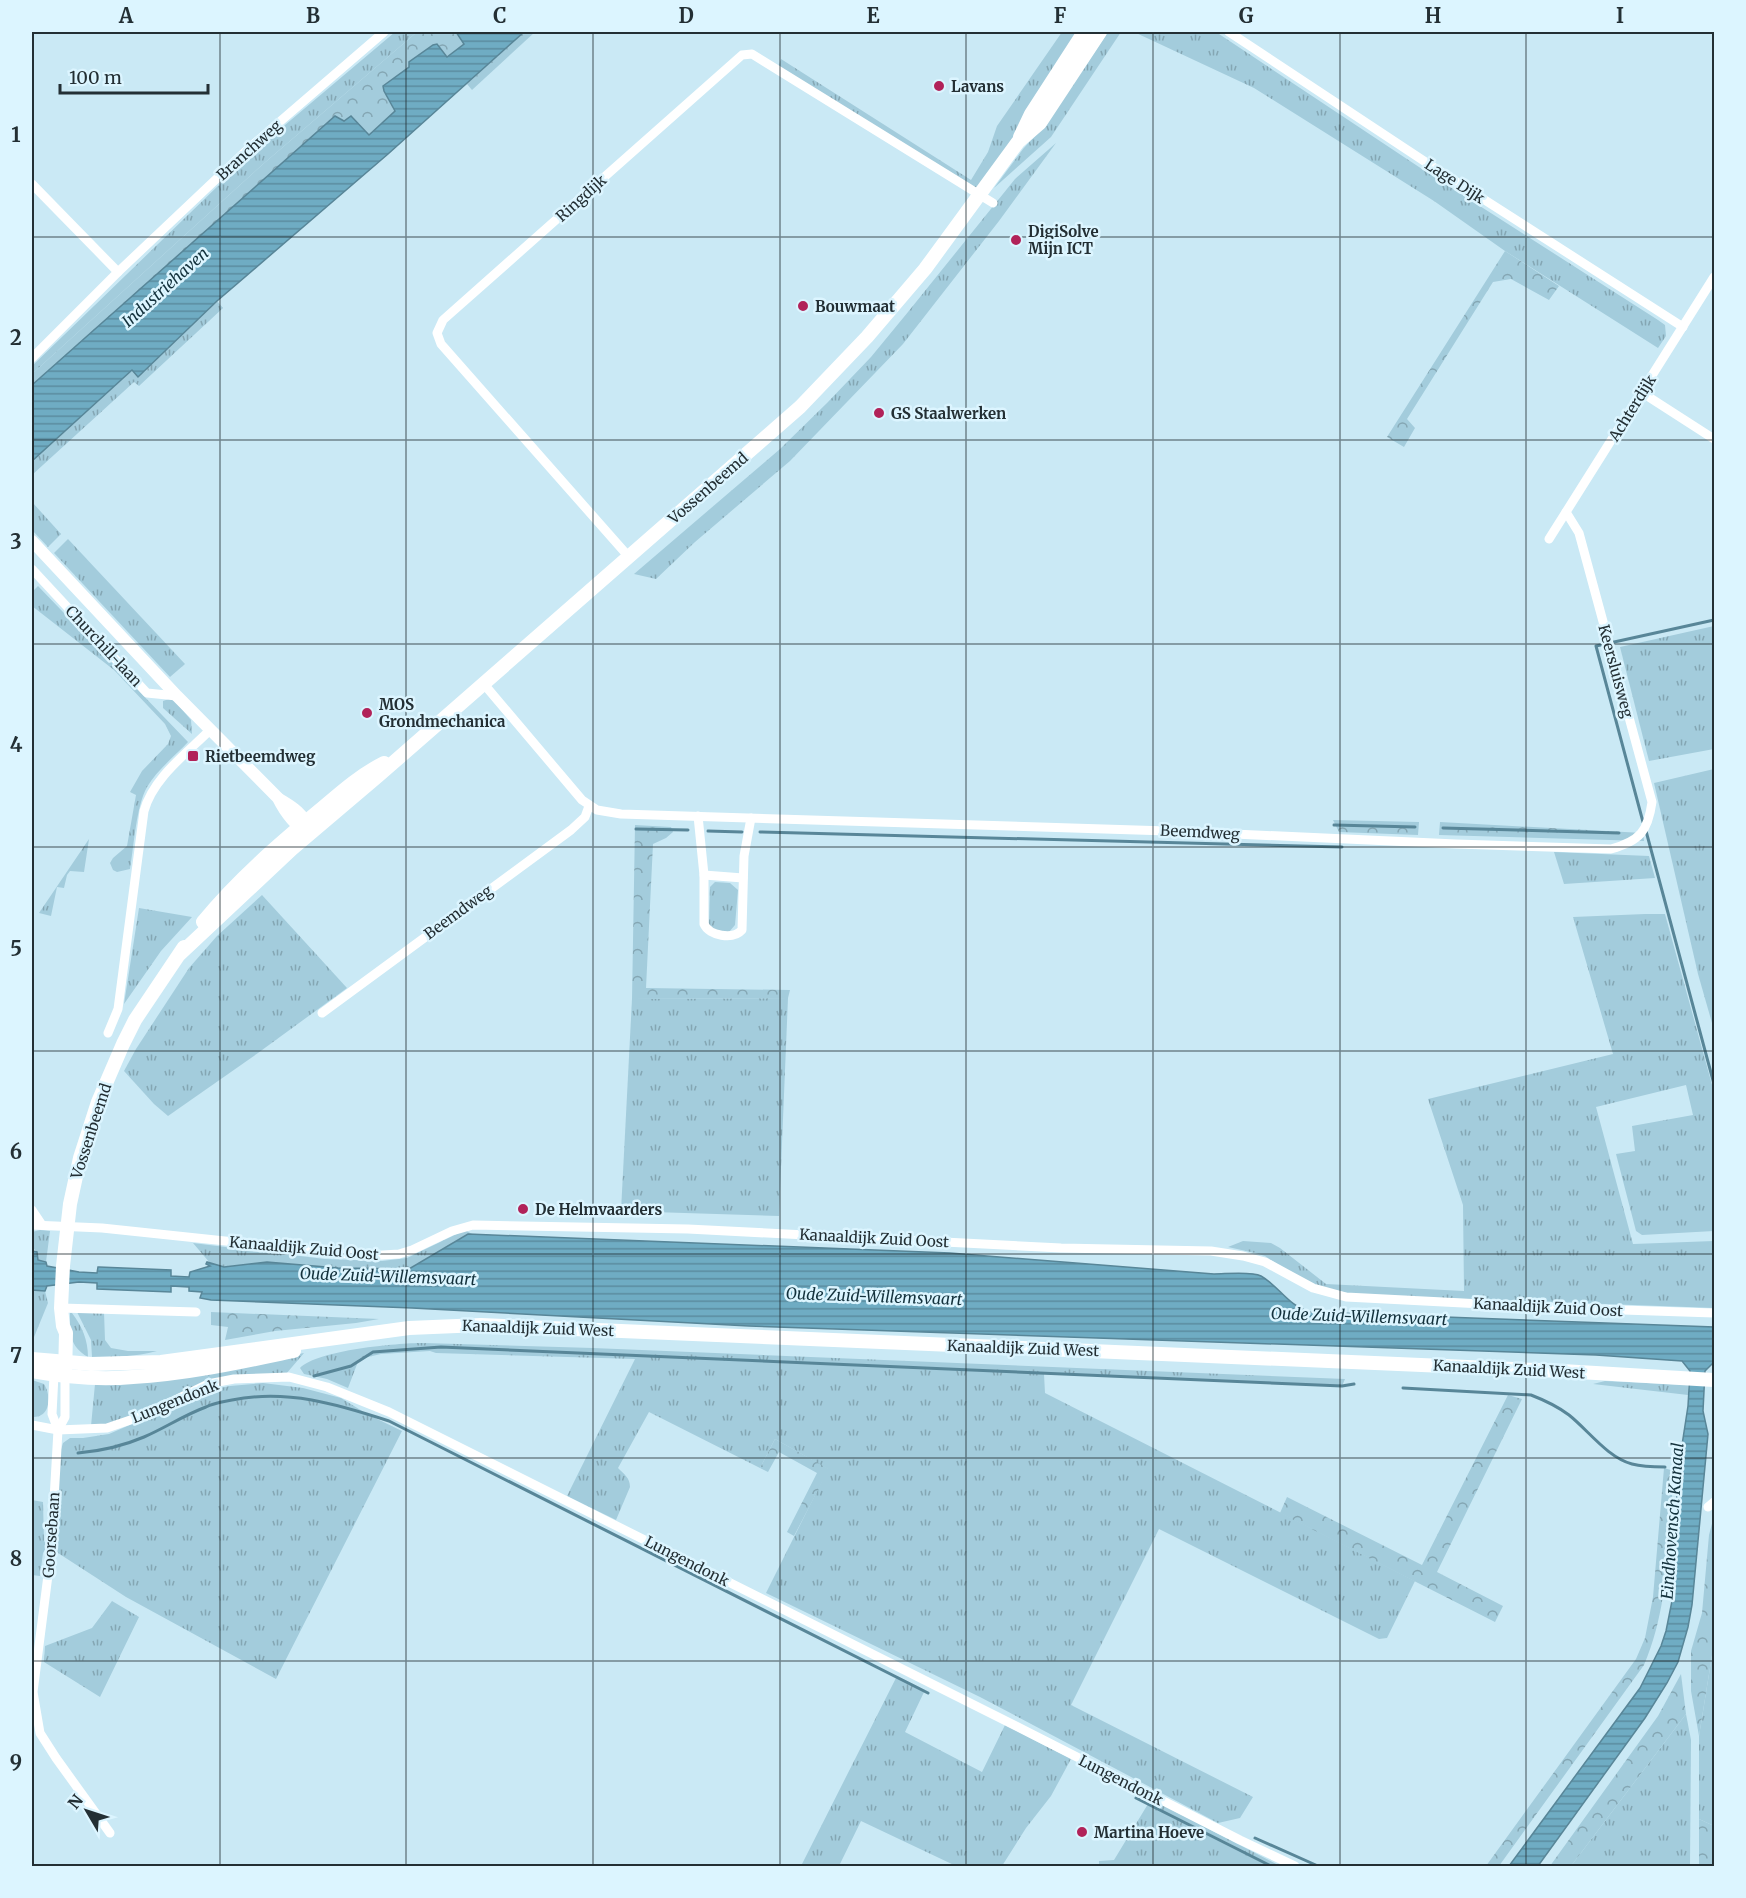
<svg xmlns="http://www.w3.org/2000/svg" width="1746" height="1898" font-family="Merriweather,serif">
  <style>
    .grass { fill: url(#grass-tufts) }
    .forest { fill: url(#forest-crowns) }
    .water { fill: url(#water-rules); stroke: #588698; stroke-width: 1.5 }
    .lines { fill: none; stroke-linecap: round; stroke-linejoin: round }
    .stream { stroke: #588698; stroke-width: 3 }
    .minor { stroke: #fff; stroke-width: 9 }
    .tertiary { stroke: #fff; stroke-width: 12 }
    .secondary { stroke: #fff; stroke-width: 14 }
    .grid { fill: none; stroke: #232f34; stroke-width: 1.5; stroke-opacity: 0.55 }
    .poi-dot { fill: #b12259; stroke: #dcf5ff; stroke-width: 2 }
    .labels { text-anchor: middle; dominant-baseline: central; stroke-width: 5; stroke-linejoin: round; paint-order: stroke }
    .poi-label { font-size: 15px; font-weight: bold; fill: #232f34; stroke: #dcf5ff; text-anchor: start }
    .street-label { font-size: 15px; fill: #232f34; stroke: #dcf5ff }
    .water-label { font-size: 16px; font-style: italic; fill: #13313c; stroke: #dcf5ff }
    .neatline { fill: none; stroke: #232f34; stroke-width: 2 }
    .grid-label { font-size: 20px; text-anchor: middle; font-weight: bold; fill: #232f34 }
  </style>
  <defs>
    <pattern id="grass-tufts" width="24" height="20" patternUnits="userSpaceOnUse" patternTransform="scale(1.5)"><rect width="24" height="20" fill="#a3ccdc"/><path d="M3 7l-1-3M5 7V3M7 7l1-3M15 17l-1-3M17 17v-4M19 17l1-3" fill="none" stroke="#84a6b3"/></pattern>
    <pattern id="forest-crowns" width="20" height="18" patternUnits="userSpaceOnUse" patternTransform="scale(1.5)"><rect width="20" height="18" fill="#a3ccdc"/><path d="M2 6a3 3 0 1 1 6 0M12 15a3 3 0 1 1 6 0" fill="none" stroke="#84a6b3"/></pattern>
    <pattern id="water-rules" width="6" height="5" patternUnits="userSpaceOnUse" patternTransform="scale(1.5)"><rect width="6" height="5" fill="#6facc3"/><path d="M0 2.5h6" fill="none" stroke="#5b8c9f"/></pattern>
  </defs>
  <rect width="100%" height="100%" fill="#cae9f5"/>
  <g class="grass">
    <polygon points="395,32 417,32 262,165 32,374 32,366 252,153"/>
    <polygon points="1062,32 1081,32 1014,140 977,189 778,67 781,59 971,180 988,152 997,126"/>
    <polygon points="1108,32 1121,32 1051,137 994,188 1023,149 1046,124"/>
    <polygon points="1134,32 1216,32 1422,169 1658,320 1665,325 1666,336 1658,348 1505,251 1434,201 1254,88"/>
    <polygon points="1056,143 999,221 903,344 790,461 695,542 656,579 634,574 780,449 827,403 871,357 908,312 1015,179"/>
    <polygon points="217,301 223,308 139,386 134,382 32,475 32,461 38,454 131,371 133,370 138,377"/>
    <polygon points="32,502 61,534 48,547 32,530"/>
    <polygon points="68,539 185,664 170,677 54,553"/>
    <path d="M38,586L188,742C175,756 157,770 147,787C136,807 134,846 130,869L117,872L113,870L110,863L113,858L127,846L136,795L130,792L142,771L168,744L171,736L165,724L114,670L32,606V592Z"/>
    <polygon points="1714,626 1714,749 1649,761 1620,647"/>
    <polygon points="169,699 175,701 191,720 192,734 163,708 163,701"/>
    <polygon points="1714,769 1714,1030 1698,974 1654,783"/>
    <polygon points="89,839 84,872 70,871 67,875 64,888 57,887 51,916 39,913"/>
    <polygon points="1554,852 1649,856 1655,878 1564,884"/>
    <polygon points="715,882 730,883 738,890 735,925 729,932 714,932 709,925 710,887"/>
    <polygon points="262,895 347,988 258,1053 168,1116 154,1104 124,1071 136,1049 189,968 217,936"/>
    <polygon points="139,908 192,917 161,951 124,1004"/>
    <polygon points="1645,914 1665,914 1714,1092 1714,1231 1642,1235 1636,1231 1616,1154 1635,1151 1632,1126 1693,1115 1686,1085 1596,1107 1633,1244 1714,1241 1714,1308 1357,1295 1307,1284 1265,1256 1255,1253 1228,1247 1243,1241 1271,1243 1280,1248 1326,1284 1464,1291 1463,1205 1428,1099 1613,1054 1573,917"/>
    <polygon points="788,998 779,1216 621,1211 632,999"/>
    <polygon points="40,1230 50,1231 46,1262 38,1260 37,1252 32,1247 32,1232"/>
    <polygon points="465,1230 472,1234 468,1234 409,1269 399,1269 338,1268 267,1262 224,1267 210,1263 193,1243 325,1259 382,1261 407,1258"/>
    <polygon points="32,1290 45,1291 48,1303 32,1342"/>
    <path d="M77,1312H104L105,1340L111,1348L128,1351H157C135,1357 114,1357 92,1357L91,1340Z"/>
    <path d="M70,1313H72C82,1326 88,1340 88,1357C69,1346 70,1333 70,1313Z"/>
    <path d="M423,1343L593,1348L1345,1379L1342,1386L1044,1374L1045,1393L1415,1581L1387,1638L1379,1639L1159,1529L1071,1705L1253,1797L1240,1818L1218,1823L980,1697L766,1593L828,1469L775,1439L760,1468L649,1412L618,1468C624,1474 630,1478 630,1487L616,1520L567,1496L635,1359L436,1353L430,1351L381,1354L359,1359L348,1388L327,1379L304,1374L300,1368C318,1350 397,1343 423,1343Z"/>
    <path d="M304,1353L286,1374C247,1376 207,1385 169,1398C144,1406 119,1427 91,1426L95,1384L233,1366Z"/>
    <path d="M32,1380L44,1384C52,1397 50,1418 32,1417Z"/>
    <polygon points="1605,1381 1688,1385 1688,1395 1593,1384"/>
    <polygon points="263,1383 303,1388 341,1398 367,1414 402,1431 276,1679 126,1597 58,1553 55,1549 60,1453 63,1443 70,1438 83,1438 109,1434 210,1390 230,1386"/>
    <polygon points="32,1500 43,1502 44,1541 47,1546 43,1553 40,1576 32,1575"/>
    <polygon points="112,1601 139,1617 100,1697 44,1662 45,1646 92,1628"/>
    <polygon points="1714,1643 1714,1826 1699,1819 1699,1736"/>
    <polygon points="897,1676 925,1690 905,1732 982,1772 1005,1725 1071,1759 1051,1796 1026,1828 1002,1866 956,1866 861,1821 839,1866 801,1866"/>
    <polygon points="1686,1714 1691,1740 1690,1866 1571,1866"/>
    <polygon points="1151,1799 1280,1866 1099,1866 1099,1861 1114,1860"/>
  </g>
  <g class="forest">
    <polygon points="417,32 456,32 464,44 448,57 437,44 433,45 409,62 409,67 383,86 384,91 395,111 369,135 351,116 344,121 338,117 32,385 32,374 262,165"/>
    <polygon points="524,32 535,32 472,90 467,84"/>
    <polygon points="1505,251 1559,286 1549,300 1511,279 1493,282 1407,419 1415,428 1404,447 1387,437"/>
    <polygon points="1333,820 1419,822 1418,835 1339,832"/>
    <polygon points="1440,822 1643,833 1644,841 1439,835"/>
    <polygon points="635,825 671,827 673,832 666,838 653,844 646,988 790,990 788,998 632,999"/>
    <polygon points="211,1312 379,1319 356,1323 275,1331 225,1340 228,1327 211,1325"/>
    <polygon points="1508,1395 1522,1399 1437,1572 1503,1606 1495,1622 1280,1513 1287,1497 1422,1565"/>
    <polygon points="775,1439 829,1469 794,1536 787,1532 817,1473 779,1452 768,1472 760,1468"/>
    <path d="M1664,1468L1674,1471C1668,1536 1670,1605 1644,1665L1499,1866H1486L1636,1659L1645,1638L1653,1597Z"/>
    <polygon points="1714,1516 1714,1643 1699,1736 1691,1691 1691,1651 1702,1613 1709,1535"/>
    <polygon points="1681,1674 1686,1714 1571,1866 1550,1866 1658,1716"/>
    <polygon points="1699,1819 1714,1826 1714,1866 1699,1866"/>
  </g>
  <g class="water">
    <polygon points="456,32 524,32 388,154 217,301 138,377 132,370 32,461 32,385 335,116 344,121 351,116 369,135 395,111 384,91 383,86 409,67 409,62 433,45 437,44 447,57 464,44"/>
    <path d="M468,1234L950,1253L1214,1274C1226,1274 1251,1271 1261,1276C1279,1286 1288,1306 1310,1312L1714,1327V1362L1705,1371L1703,1411L1708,1434L1692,1605L1688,1627L1678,1662L1667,1683L1645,1718L1538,1866H1509L1640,1688L1661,1646L1666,1631L1673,1596L1678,1471L1688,1406L1690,1371L1682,1361L1596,1355L749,1326L412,1308L211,1300L200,1298L202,1292L189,1291V1287L171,1286V1292L97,1289V1283L79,1282L47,1286L45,1291L32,1290V1251L37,1252L38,1260L46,1262L47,1266L79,1272L97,1273L98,1267H99L171,1270V1276L189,1277L190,1272L210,1266L206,1264L207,1262L224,1267L267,1262L338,1268L409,1269Z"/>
  </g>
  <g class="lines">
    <g class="stream">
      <polyline points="1643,822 1596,646 1714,620"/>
      <polyline points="1334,825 1415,827"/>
      <polyline points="1443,828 1619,833"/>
      <polyline points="636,829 688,830"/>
      <polyline points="708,831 742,832"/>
      <polyline points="1646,831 1714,1084"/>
      <polyline points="760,832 1342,847"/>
      <polyline points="314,1376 351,1366 373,1352 441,1347 1342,1386 1354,1384"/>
      <path d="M1403,1388L1531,1395C1544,1400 1557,1406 1569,1415C1589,1431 1607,1457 1632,1464C1643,1467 1654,1467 1665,1467"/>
      <path d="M78,1453C101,1451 123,1446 144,1437C165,1428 184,1415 206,1407C214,1403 223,1402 232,1400C287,1389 337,1404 389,1421L928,1693"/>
      <polyline points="1136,1798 1271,1866"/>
      <polyline points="1255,1838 1318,1866"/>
    </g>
    <g class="minor">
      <polyline points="1229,32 1427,163 1683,327"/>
      <polyline points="32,184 118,272 32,358"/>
      <polyline points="118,272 248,149 384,32"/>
      <polyline points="1641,392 1714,439"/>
      <polyline points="1549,539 1714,277"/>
      <polyline points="629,557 441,344 437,333 443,320 742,55 752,54 993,203"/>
      <polyline points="32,569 147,693 177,696"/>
      <path d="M483,683L582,800L597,810L621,814L1168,831L1456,844L1611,849C1640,841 1648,831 1652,802L1579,533L1566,512"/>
      <path d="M698,816L704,875V924C709,936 733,940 742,930L744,856L751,818"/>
      <polyline points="704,875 743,878"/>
      <polyline points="322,1013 571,830 585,817 589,806"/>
      <path d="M108,1033L118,1009L144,811C153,778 186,754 210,730"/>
      <polyline points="32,1210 42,1225"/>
      <polyline points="32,1225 102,1228 367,1256 399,1254 412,1250 452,1231 473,1225 688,1229 1061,1248 1211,1251 1243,1256 1265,1262 1313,1288 1346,1297 1562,1308 1714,1313"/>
      <polyline points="61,1308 196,1312"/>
      <polyline points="54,1375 52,1414 58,1430 51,1552 33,1692 40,1733 56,1758 110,1833"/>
      <polyline points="32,1425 58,1430 107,1428 142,1416 208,1384 234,1379 289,1377 327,1387 389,1412 1018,1727 1240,1840 1295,1866"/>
      <polyline points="58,1430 65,1417 65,1376"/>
      <polyline points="1708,1507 1714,1502"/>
    </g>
    <g class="tertiary">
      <path d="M32,541L177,696L278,798C285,812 293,824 307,832"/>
      <path d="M279,799C293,807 305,815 309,830"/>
    </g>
    <g class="secondary">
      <polyline points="1020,137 1031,114 1084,32"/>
      <path d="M203,922C237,880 279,844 320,810C340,793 360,775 384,763"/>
      <polyline points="180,954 292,849 378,776 800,407 867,337 925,269 1018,142 1040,123 1100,32"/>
      <polyline points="32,1359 91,1364 161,1362 409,1328 481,1325 1562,1371 1714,1380"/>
      <path d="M32,1371C65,1377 100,1380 133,1377C187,1374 241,1362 294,1351"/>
      <polyline points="65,1376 66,1333 63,1326 61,1308 63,1266 70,1204 80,1158 98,1102 123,1044 135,1020 184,947"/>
    </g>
  </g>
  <path class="grid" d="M220,32V1866M406,32V1866M593,32V1866M780,32V1866M966,32V1866M1153,32V1866M1340,32V1866M1526,32V1866M32,237H1714M32,440H1714M32,644H1714M32,847H1714M32,1051H1714M32,1254H1714M32,1458H1714M32,1661H1714"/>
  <g class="poi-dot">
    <circle cx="939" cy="86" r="6"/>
    <circle cx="1016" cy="240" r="6"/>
    <circle cx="803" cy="306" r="6"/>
    <circle cx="879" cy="413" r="6"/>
    <circle cx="367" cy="713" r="6"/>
    <rect x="187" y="750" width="12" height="12" rx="3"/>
    <circle cx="523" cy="1209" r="6"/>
    <circle cx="1082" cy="1832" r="6"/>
  </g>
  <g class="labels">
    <g class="poi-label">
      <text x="951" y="86">Lavans</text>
      <text x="1028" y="231">DigiSolve<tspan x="1028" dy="17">Mijn ICT</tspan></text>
      <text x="815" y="306">Bouwmaat</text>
      <text x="891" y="413">GS Staalwerken</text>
      <text x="379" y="704">MOS<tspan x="379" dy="17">Grondmechanica</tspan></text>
      <text x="205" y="756">Rietbeemdweg</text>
      <text x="535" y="1209">De Helmvaarders</text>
      <text x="1094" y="1832">Martina Hoeve</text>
    </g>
    <g class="street-label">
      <text transform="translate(249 150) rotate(-42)">Branchweg</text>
      <text transform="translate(1455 181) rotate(33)">Lage Dijk</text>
      <text transform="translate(581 198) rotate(-42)">Ringdijk</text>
      <text transform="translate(1632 408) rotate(-58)">Achterdijk</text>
      <text transform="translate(708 488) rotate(-41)">Vossenbeemd</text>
      <text transform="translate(104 646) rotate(47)">Churchill-laan</text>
      <text transform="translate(1616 671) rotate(75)">Keersluisweg</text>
      <text transform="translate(1200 832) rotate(3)">Beemdweg</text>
      <text transform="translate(458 912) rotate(-36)">Beemdweg</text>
      <text transform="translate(91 1131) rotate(-72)">Vossenbeemd</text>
      <text transform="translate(874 1238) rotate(3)">Kanaaldijk Zuid Oost</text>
      <text transform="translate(304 1248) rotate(5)">Kanaaldijk Zuid Oost</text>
      <text transform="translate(1548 1307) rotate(3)">Kanaaldijk Zuid Oost</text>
      <text transform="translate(538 1328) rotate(2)">Kanaaldijk Zuid West</text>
      <text transform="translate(1023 1348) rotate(2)">Kanaaldijk Zuid West</text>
      <text transform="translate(1509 1369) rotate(3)">Kanaaldijk Zuid West</text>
      <text transform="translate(175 1401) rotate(-22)">Lungendonk</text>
      <text transform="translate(51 1535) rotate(-86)">Goorsebaan</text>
      <text transform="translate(687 1561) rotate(27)">Lungendonk</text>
      <text transform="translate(1121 1780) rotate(27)">Lungendonk</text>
    </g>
    <g class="water-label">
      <text transform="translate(165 287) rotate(-42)">Industriehaven</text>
      <text transform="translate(388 1276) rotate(2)">Oude Zuid-Willemsvaart</text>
      <text transform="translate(874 1296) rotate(2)">Oude Zuid-Willemsvaart</text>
      <text transform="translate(1359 1316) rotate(2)">Oude Zuid-Willemsvaart</text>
      <text transform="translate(1672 1521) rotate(-86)">Eindhovensch Kanaal</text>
    </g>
  </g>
  <rect width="1746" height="1898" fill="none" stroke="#dcf5ff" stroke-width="66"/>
  <g transform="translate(87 1811) rotate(309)" stroke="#dcf5ff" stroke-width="4.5" paint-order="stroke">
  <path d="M0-4.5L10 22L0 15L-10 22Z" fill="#232f34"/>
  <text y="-9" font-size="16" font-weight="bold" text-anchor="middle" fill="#232f34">N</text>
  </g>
  <path d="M60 84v9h148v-9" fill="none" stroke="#232f34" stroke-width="3"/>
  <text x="69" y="84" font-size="18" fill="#232f34" stroke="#dcf5ff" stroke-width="4.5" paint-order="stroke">100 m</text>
  <rect x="33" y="33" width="1680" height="1832" class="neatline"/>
  <g class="grid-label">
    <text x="126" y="23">A</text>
    <text x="313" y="23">B</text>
    <text x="500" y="23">C</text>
    <text x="686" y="23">D</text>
    <text x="873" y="23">E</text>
    <text x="1060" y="23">F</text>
    <text x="1246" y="23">G</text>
    <text x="1433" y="23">H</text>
    <text x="1620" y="23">I</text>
    <text x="16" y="142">1</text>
    <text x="16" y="345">2</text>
    <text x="16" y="549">3</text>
    <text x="16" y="752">4</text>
    <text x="16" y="956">5</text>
    <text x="16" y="1159">6</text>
    <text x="16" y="1363">7</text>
    <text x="16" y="1566">8</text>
    <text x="16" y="1770">9</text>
  </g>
</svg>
